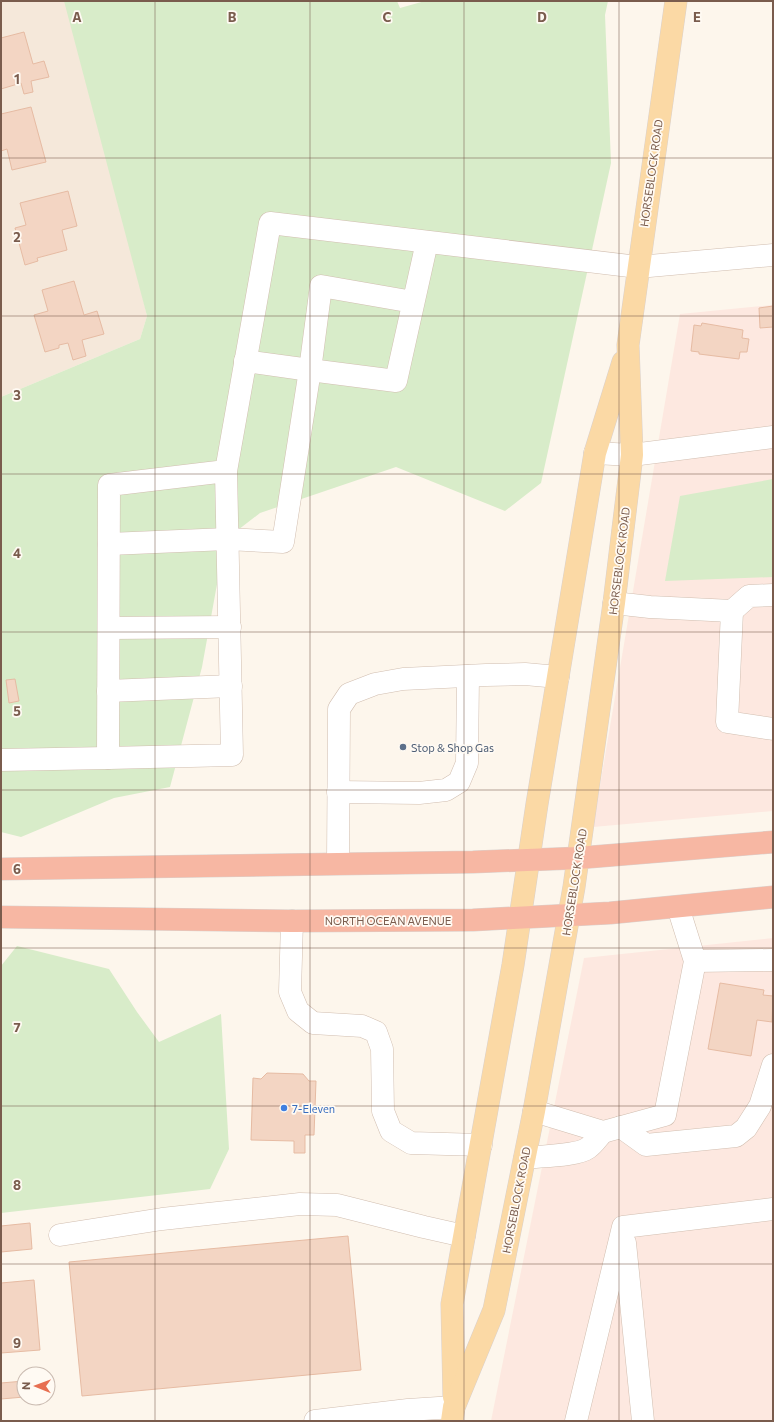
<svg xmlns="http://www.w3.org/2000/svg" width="774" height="1422" font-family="Commissioner,sans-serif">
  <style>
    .residential { fill: #f5e8da }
    .commercial { fill: #fde8e0 }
    .green { fill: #d8ecc9 }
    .building { fill: #f3d5c3; stroke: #e6bba3 }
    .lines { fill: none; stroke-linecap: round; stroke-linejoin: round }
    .minor-casing { stroke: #d1beb0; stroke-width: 23 }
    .major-casing { stroke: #dad1cd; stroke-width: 23 }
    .highway-casing { stroke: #dad1cd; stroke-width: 23 }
    .minor { stroke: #fff; stroke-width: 22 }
    .major { stroke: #fbd9a5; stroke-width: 22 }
    .highway { stroke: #f7b7a3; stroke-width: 22 }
    .grid { fill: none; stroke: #7a5c4d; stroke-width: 1; stroke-opacity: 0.55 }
    .service-dot { fill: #5c6f8a; stroke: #fffaf3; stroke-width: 1.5 }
    .shop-dot { fill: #3f7fe0; stroke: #fffaf3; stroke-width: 1.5 }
    .labels { text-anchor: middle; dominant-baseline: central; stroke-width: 3.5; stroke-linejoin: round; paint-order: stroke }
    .street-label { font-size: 11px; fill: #7a5c4d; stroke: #fffaf3 }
    .service-label { font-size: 11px; fill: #4e5e75; stroke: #fffaf3; text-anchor: start }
    .shop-label { font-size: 11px; fill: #366cbe; stroke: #fffaf3; text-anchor: start }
    .grid-label { font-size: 13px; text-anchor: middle; font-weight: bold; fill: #7a5c4d; stroke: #fffaf3; stroke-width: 3.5; stroke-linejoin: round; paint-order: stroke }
  </style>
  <rect width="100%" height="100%" fill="#fdf6ec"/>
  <polygon class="residential" points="1,1 72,1 147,316 140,339 1,397"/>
  <g class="commercial">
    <polygon points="773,305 773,811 593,827 680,314"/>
    <polygon points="773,938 773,1421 491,1421 584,958"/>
  </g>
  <g class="green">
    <polygon points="64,1 397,1 400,8 425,1 608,1 605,15 611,163 541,483 505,511 396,467 260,513 225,540 202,667 170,787 114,798 21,837 1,832 1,397 140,339 147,316"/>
    <polygon points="773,479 773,577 665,581 680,496"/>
    <polygon points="17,946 109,969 137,1012 159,1042 221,1014 229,1149 210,1189 1,1213 1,966"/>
  </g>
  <g class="building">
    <polygon points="24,32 33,64 44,61 49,77 31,81 33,92 24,94 21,83 1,89 1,38"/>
    <polygon points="31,107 46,162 12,170 7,149 1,151 1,114"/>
    <polygon points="68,191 77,226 62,230 67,250 37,258 38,261 25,265 15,228 26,225 20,203"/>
    <polygon points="74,281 84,315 97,311 104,334 82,340 86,356 73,360 68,343 59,345 59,348 45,352 34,315 48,311 42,290"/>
    <polygon points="773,306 773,327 760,328 759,308"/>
    <polygon points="702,323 743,330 742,338 749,339 747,352 740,352 739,359 699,354 699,352 691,351 694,325 701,326"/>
    <polygon points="15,679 19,701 9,703 6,680"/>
    <polygon points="720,983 764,990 763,995 773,996 772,1022 757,1020 751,1056 708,1049"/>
    <polygon points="267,1073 303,1074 309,1081 316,1081 314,1135 305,1135 305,1153 294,1153 294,1141 251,1140 253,1078 261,1079"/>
    <polygon points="30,1223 32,1249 1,1252 1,1226"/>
    <polygon points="348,1236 361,1370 82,1396 69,1262"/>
    <polygon points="34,1280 40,1350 1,1353 1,1283"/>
    <polygon points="24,1381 24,1397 1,1399 1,1383"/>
  </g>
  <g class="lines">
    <defs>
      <g id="minor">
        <polyline points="413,302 321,286 310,370 396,381 427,242"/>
        <polyline points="595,453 632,455 773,437"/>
        <polyline points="226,471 109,485 108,758 232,755 226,471 270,223 638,267 773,255"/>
        <polyline points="109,544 227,539 283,542 310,370 245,361"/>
        <polyline points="614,603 650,607 732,611 727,722 773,729"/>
        <polyline points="732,611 749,596 773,595"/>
        <polyline points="109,628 230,627"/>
        <polyline points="108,691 231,686"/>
        <polyline points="1,760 108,758"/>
        <polyline points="338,792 419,793 446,790 459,782 467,763 468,676"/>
        <polyline points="338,863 339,709 349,694 375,684 403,679 486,675 525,674 558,677"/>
        <polyline points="292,921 290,992 298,1011 313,1023 362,1026 376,1032 382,1049 383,1111 391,1131 411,1143 481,1145"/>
        <polyline points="695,961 773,960"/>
        <polyline points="534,1111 603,1132 665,1115 695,961 678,907"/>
        <polyline points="621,1127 646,1145 736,1136 746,1128 760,1106 773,1065"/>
        <path d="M525,1158C540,1156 577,1156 588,1148C594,1144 598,1137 603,1132"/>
        <polyline points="60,1235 162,1219 300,1204 337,1205 424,1227 464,1236"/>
        <polyline points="625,1243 643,1421"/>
        <polyline points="315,1421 408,1410 454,1407"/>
        <polyline points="576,1421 623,1227 773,1209"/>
      </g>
      <g id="major">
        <polyline points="454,1397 452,1304 513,965 537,804 595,453 623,362"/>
        <polyline points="452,1421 454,1407 494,1310 534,1111 574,887 614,603 632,455 628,345 676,1"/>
      </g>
      <g id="highway">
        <polyline points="1,869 473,862 578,858 773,842"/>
        <polyline points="1,917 292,921 473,920 610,913 773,897"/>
      </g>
    </defs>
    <use href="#minor" class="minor-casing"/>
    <use href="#major" class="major-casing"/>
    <use href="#highway" class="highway-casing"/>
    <use href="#minor" class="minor"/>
    <use href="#major" class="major"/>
    <use href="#highway" class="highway"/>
  </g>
  <path class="grid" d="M155,1V1421M310,1V1421M464,1V1421M619,1V1421M1,158H773M1,316H773M1,474H773M1,632H773M1,790H773M1,948H773M1,1106H773M1,1264H773"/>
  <circle class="service-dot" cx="403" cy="747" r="4"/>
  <circle class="shop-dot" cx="284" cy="1108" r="4"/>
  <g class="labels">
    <g class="street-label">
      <text transform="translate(651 173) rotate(-82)">HORSEBLOCK ROAD</text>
      <text transform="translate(619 561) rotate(-83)">HORSEBLOCK ROAD</text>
      <text transform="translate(574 882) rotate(-81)">HORSEBLOCK ROAD</text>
      <text x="388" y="920">NORTH OCEAN AVENUE</text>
      <text transform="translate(516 1200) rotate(-79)">HORSEBLOCK ROAD</text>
    </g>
    <g class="service-label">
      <text x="411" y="747">Stop &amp; Shop Gas</text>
    </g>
    <g class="shop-label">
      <text x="292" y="1108">7-Eleven</text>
    </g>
  </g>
  <g class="grid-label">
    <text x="77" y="22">A</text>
    <text x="232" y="22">B</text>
    <text x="387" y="22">C</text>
    <text x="542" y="22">D</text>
    <text x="697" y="22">E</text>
    <text x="17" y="84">1</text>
    <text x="17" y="242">2</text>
    <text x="17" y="400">3</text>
    <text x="17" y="558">4</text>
    <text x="17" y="716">5</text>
    <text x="17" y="874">6</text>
    <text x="17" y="1032">7</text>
    <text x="17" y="1190">8</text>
    <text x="17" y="1348">9</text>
  </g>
  <rect width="774" height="1422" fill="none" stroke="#7a5c4d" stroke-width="4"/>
  <g transform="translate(36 1386) rotate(271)"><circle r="19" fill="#fffaf3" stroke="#cabbb1"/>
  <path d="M0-3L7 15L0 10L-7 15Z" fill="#e76f51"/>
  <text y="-6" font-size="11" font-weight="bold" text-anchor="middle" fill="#7a5c4d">N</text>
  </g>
</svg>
